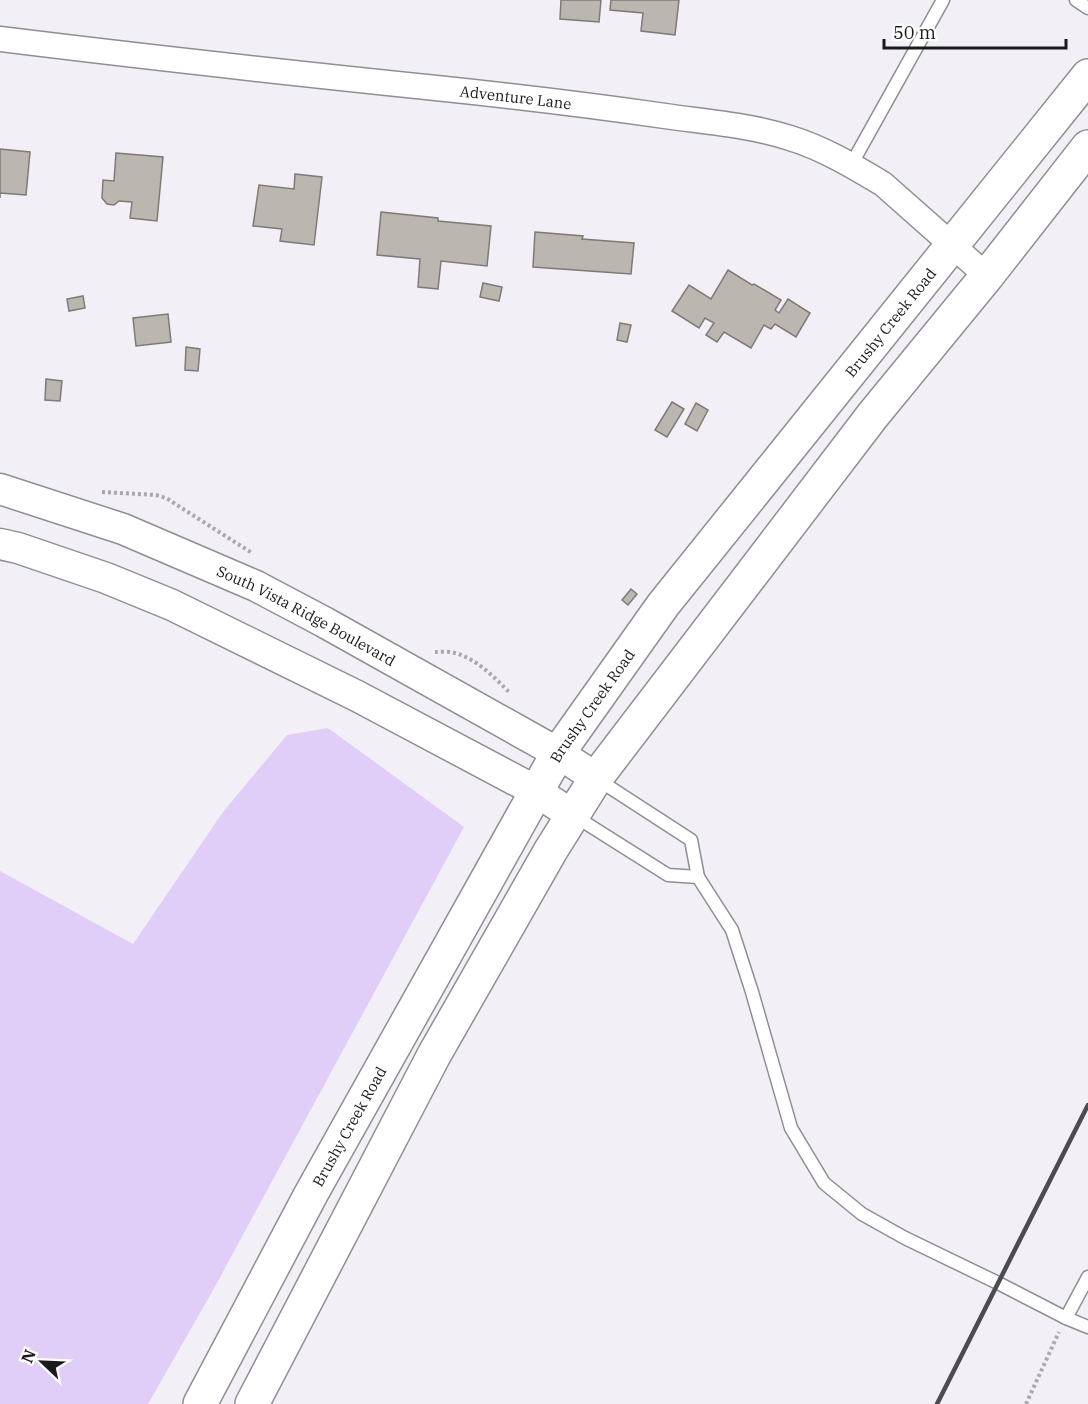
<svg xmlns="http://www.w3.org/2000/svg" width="1088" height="1404" font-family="'IBM Plex Serif',serif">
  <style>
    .green { fill: #e0cef9 }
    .building { fill: #bcb6b1; stroke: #7f7a75; stroke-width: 1.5 }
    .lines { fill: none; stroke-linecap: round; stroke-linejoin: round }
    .service-casing { stroke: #908d94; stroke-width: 15 }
    .minor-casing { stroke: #908d94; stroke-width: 27 }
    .tertiary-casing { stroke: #908d94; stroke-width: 33 }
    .secondary-casing { stroke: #908d94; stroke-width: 36 }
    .path { stroke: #aaa8ad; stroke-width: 4; stroke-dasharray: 3 3; stroke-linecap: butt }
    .service { stroke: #fff; stroke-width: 12 }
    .minor { stroke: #fff; stroke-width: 24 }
    .tertiary { stroke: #fff; stroke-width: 30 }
    .secondary { stroke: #fff; stroke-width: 33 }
    .rail { stroke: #4c4b4e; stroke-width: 4.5 }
    .labels { text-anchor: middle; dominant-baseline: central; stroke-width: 5; stroke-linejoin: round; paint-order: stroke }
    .street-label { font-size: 15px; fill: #1a191b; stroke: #fefeff }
  </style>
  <rect width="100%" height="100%" fill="#f2eff6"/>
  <polygon class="green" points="328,728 464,827 212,1292 148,1404 0,1404 0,871 133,944 223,812 287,735"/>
  <g class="building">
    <polygon points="561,0 601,0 599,22 560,19"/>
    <polygon points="611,0 679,0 675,35 641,31 643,13 610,10"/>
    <polygon points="0,149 30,152 26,195 0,193 0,198"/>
    <polygon points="116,153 163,157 157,221 130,218 132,202 119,201 114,205 107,204 102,198 103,180 114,181"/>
    <polygon points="295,174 322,177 314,245 280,241 282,229 253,226 259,185 294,189"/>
    <polygon points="381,212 438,218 438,221 491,226 487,266 441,261 438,289 418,287 420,259 377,255"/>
    <polygon points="535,232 583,236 582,239 634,243 631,274 533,267"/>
    <polygon points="728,270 752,285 754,284 781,300 775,310 779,313 788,299 810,313 796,337 775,324 771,329 764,325 751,348 724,332 717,342 706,335 714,323 705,318 699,328 672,311 689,285 711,299"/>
    <polygon points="483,283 502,287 499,301 480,297"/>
    <polygon points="83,296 85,308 69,311 67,299"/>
    <polygon points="168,314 171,342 136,346 133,318"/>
    <polygon points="620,323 631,325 627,342 617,340"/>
    <polygon points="186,347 200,349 198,371 185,370"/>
    <polygon points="46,379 62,381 60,401 45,400"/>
    <polygon points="672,402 684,409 667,437 655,430"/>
    <polygon points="696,403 708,410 697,431 685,424"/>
    <polygon points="631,589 637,594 628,605 622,600"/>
  </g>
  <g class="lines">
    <defs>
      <g id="service">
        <polyline points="1076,0 1088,8"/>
        <polyline points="851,165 943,0"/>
        <polyline points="597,779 691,840 698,877 732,930 752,992 791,1128 824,1183 862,1214 905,1238 998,1283 1066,1318 1088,1327"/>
        <polyline points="573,815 668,875 698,877"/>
        <polyline points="1066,1318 1088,1277"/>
      </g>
      <g id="minor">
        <path id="s1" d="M0,39C145,57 291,73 436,88C513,96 589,105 665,116C707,122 750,125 790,138C823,148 853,166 883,184L987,276"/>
      </g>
      <g id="tertiary">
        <path id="s2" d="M0,489L123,529L256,586L324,622L558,753L596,778"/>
        <polyline points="0,544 18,548 106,578 172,605 357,696 536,791 572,815"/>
      </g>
      <g id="secondary">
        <path id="s3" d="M200,1404L311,1194L558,753L663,605L1088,76"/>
        <polyline points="252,1404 434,1055 551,850 596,778 873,415 987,276 1088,147"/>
      </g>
    </defs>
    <use href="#service" class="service-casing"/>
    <use href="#minor" class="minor-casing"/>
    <use href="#tertiary" class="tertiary-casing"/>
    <use href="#secondary" class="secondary-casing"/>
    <g class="path">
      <polyline points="102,492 156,495 166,498 252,553"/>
      <path d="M435,652C441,652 449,651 455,653C477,659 494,677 510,693"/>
      <polyline points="1026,1404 1059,1332"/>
    </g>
    <use href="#service" class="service"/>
    <use href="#minor" class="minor"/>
    <use href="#tertiary" class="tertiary"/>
    <use href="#secondary" class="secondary"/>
    <polyline class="rail" points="937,1404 1088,1105"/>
  </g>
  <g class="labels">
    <g class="street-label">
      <text stroke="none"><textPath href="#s1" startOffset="519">Adventure Lane</textPath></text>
      <text stroke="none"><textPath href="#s3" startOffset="1287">Brushy Creek Road</textPath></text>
      <text stroke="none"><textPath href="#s2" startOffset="332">South Vista Ridge Boulevard</textPath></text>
      <text stroke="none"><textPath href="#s3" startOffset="801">Brushy Creek Road</textPath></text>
      <text stroke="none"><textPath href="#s3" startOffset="315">Brushy Creek Road</textPath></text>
    </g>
  </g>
  <g transform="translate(42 1362) rotate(293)" stroke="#fefeff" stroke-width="4.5" paint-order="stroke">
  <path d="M0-4.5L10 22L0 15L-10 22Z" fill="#1a191b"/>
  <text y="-9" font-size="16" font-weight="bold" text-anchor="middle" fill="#1a191b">N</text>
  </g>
  <path d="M884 39v9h182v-9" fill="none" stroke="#1a191b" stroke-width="3"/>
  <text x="893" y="39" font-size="18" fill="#1a191b" stroke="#fefeff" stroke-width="4.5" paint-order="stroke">50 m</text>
</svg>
